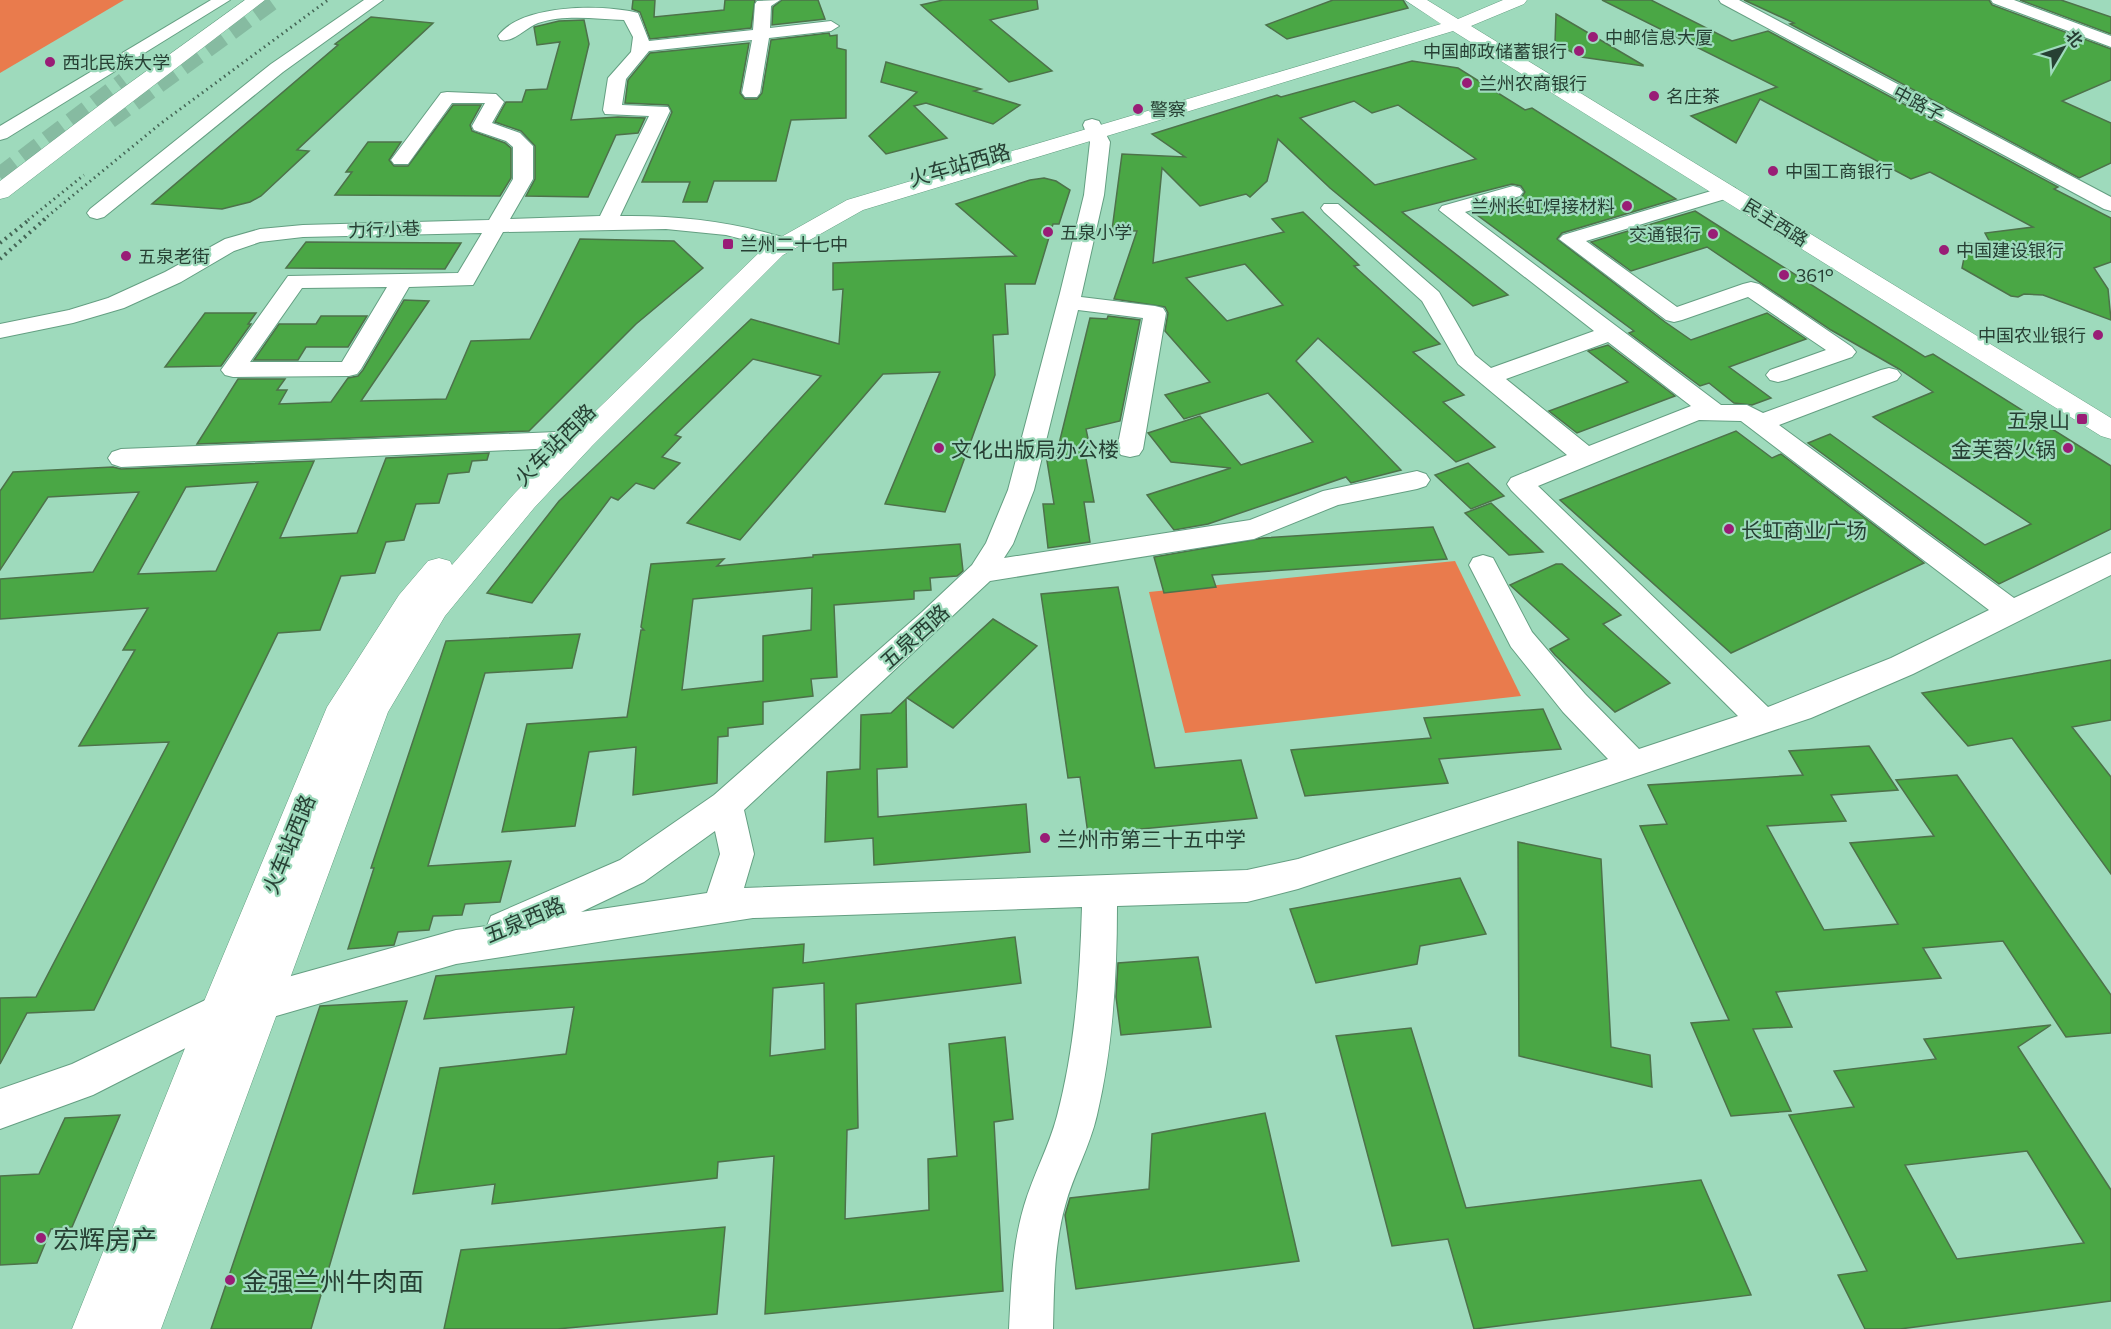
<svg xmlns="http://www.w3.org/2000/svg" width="2111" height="1329" font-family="Commissioner,'Noto Sans SC',sans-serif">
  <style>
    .green { fill: #e97b4d }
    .building { fill: #4aa745; stroke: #4d724a; stroke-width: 1.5; fill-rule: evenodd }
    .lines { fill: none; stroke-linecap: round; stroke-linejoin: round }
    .highway-tunnel { stroke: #86bba1; stroke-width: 20; stroke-dasharray: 20 10; stroke-linecap: butt }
    .minor-casing { stroke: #649f82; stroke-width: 2 }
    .major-casing { stroke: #649f82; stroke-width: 1 }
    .minor { fill: #fff; fill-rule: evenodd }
    .major { fill: #fff; fill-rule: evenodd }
    .rail-far1 { stroke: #446555; stroke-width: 3; stroke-dasharray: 1.5 4; stroke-linecap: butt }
    .rail { stroke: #446555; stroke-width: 4; stroke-dasharray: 2 4.5; stroke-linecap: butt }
    .poi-dot { fill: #991d76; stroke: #9edabc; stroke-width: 2 }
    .labels { text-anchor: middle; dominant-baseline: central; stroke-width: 4.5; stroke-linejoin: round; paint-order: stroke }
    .far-poi-label { font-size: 18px; fill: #274034; stroke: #9edabc; text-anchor: start }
    .far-street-label { font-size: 18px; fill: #274034; stroke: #9edabc }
    .street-label { font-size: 21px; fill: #274034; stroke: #9edabc }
    .poi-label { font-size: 21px; fill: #274034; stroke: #9edabc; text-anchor: start }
    .near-poi-label { font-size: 26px; fill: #274034; stroke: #9edabc; text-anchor: start }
  </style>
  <rect width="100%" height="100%" fill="#9edabc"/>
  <g class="green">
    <polygon points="0,0 124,0 0,73"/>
    <polygon points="1455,561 1521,696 1185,733 1149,592"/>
  </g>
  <g class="building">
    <polygon points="633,0 655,0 654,17 724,10 725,0 755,0 751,28 650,39 640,12 632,9"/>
    <polygon points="782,0 818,0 825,19 772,25 773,7"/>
    <polygon points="943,0 1037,0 1038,9 990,20 1052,71 1009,82 921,5"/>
    <polygon points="1333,0 1403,0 1408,8 1287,39 1266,25"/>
    <polygon points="1602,0 1651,0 1732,41 1768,31 2058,187 2054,189 2111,218 2111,262 2094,268 2108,289 2111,320 2043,295 2024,294 2018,297 2011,296 1962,268 1967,243 1992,246 1985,233 2033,227 1930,172 1911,179 1760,99 1736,143 1691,116 1777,87"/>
    <polygon points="1744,0 1989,0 1992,5 2111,49 2111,80 2062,101 2111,123 2111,163 2079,178 1790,24 1794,23"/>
    <polygon points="2020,0 2061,0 2111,17 2111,34"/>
    <polygon points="1556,14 1643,65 1643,66 1581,57 1555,43"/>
    <polygon points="371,17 433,23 297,150 309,151 261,196 250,202 222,209 152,204 338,45 335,44"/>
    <polygon points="584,20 589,44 571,120 618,117 645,118 638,133 616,135 588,197 526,196 535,179 535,146 521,131 495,122 506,102 522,102 526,90 547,89 560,42 537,45 534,27 559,21"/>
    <polygon points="829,33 830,36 837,35 837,48 846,50 846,118 791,120 776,181 714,181 707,202 683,202 690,182 642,182 672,112 668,105 625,103 628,80 650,53 749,43 740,93 745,99 757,99 762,93 771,40"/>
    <path d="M1412,61L1458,68L1525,110L1532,108L1676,199L1562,233L1557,239L1665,322L1691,340L1767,313L1806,339L1729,367L1771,398L1752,405L1734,403L1709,383L1700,386L1629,333L1634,331L1473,212L1521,198L1525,192L1521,186L1512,184L1402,212L1508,295L1473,306L1330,188L1278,139L1267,181L1250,197L1246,194L1200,206L1162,168L1153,263L1284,232L1272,219L1303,212L1359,265L1354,266L1440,344L1413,352L1464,395L1443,402L1495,447L1456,462L1318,338L1296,361L1401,470L1351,483L1346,477L1208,524L1174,530L1147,495L1231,468L1171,462L1148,433L1200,416L1241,465L1313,442L1268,393L1184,419L1165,395L1210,382L1165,331L1168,313L1165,307L1114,299L1137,231L1112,230L1122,154L1185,157L1152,134L1277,95L1281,97ZM1354,101L1372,113L1398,105L1476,159L1375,185L1300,118ZM1245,264L1283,305L1227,321L1186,278Z"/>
    <polygon points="886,62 981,89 974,91 1020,105 993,124 926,103 914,106 947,138 886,154 869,136 917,92 881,82"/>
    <polygon points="453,105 481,105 470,125 472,131 505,143 511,148 511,178 500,196 335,195 352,172 346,172 368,142 401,142 389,160 394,166 408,166"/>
    <polygon points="1044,178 1056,181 1070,190 1059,224 1053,224 1035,284 1005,284 1008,334 993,335 995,375 945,512 885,504 940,372 883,374 740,540 687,523 821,376 753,359 675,435 681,437 662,457 680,463 654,489 636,483 618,500 611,497 532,603 487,593 559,501 751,319 839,344 843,289 833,290 833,263 1016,256 956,204 1030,180"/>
    <polygon points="1695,211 1925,357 1933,354 2111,466 2111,529 1999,584 1808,443 1830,434 1985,545 2031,524 1873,417 1933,392 1899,369 1831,330 1707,247 1631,271 1591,242"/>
    <polygon points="580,239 674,241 703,268 636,324 529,431 197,444 238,379 285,379 277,390 287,390 279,404 331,402 348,378 358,376 363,370 404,300 429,301 361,401 446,399 471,341 530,339"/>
    <polygon points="306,242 461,243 445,269 286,268"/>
    <polygon points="205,313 256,313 248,324 251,324 221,366 165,367"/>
    <polygon points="321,316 367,316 348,347 306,347 298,360 254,360 279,324 316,324"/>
    <polygon points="1108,316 1140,320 1120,421 1086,429 1091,453 1085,453 1094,502 1084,502 1090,542 1048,548 1043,504 1054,504 1047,461 1055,460 1090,318 1107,319"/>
    <polygon points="1608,345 1675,396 1577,433 1549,411 1628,382 1588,351"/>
    <polygon points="1736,431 1772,458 1781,454 1924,563 1731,653 1560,500"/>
    <path d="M489,453L487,460L472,461L469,472L448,474L439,503L416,504L404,540L386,542L375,573L341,576L320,630L278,633L94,1010L27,1013L0,1064V998L36,997L169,742L79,746L135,650H123L148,608L0,619V579L93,572L139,492L48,497L0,570V491L13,472L113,467L121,469L314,461L280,538L357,533L386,458ZM258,482L216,571L138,574L186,487Z"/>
    <polygon points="1468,463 1504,496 1471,509 1435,475"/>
    <polygon points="1491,503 1543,552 1509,555 1465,513"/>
    <polygon points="1433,527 1447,559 1212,575 1216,587 1164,593 1154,557 1263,538"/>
    <path d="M960,544L963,571L957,576L930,578L931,590L914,591V599L834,605L837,677L811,679L813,696L763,702V724L728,728V736L718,737L717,783L633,795L636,747L589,752L575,826L502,832L527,724L627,717L641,630H644L641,627L651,564L724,559L717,566L813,557V555ZM812,588L811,630L763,636V681L682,690L693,599Z"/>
    <polygon points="1556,564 1562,564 1621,615 1603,624 1670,683 1615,712 1555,655 1550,649 1569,639 1510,585"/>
    <polygon points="1118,587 1155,768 1241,760 1257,818 1088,834 1080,777 1068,778 1041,594"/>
    <polygon points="993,619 1037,646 953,728 907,698"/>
    <polygon points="580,634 572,668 485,673 428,866 511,861 500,902 465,904 462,915 433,916 429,930 398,932 394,945 348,949 374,868 371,868 446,641"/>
    <polygon points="2111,660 2111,720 2072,727 2111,777 2111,874 2012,738 1968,746 1922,693"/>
    <polygon points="906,699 907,767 877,769 878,817 1026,804 1030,852 874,865 873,838 825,842 827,772 860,769 861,715 891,713"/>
    <polygon points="1543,709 1561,749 1439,759 1448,783 1305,796 1291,750 1431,738 1424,718"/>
    <polygon points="1869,746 1898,790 1831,795 1846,821 1767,826 1824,930 1898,924 1850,843 1934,836 1896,780 1957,775 2111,995 2111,1033 2066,1037 2003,941 1923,948 1941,978 1776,992 1792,1027 1753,1029 1791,1111 1731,1116 1691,1023 1729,1020 1640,826 1667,824 1648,785 1803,775 1789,751"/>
    <polygon points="1518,842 1601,859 1611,1047 1650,1055 1652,1087 1519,1056"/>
    <polygon points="1460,878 1486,934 1420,946 1417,964 1316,983 1290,909"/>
    <path d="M1015,937L1021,983L856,1004L858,1128L847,1130L845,1219L929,1210L928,1159L957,1156L949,1044L1005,1037L1013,1119L994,1122L1003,1291L765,1314L774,1156L718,1162L717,1178L492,1204L495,1184L413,1194L440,1068L566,1054L574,1007L424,1019L436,976L804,944L803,963ZM824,983L825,1049L770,1056L773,988Z"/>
    <polygon points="1198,957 1211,1027 1121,1035 1116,997 1118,963"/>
    <polygon points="407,1001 311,1329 211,1329 320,1006"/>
    <path d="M2051,1025L2018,1047L2111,1190V1301L1900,1329H1865L1838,1275L1867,1271L1789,1115L1854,1107L1834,1071L1936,1059L1924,1039ZM2027,1151L2084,1243L1957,1259L1905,1165Z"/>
    <polygon points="1411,1028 1466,1208 1701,1180 1751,1295 1474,1329 1448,1239 1392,1246 1336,1036"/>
    <polygon points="1265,1113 1299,1261 1076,1289 1065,1215 1070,1198 1149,1189 1152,1134"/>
    <polygon points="120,1115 72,1227 51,1229 37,1263 0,1265 0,1176 39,1174 65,1118"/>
    <polygon points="725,1227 717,1314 557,1329 444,1329 461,1250"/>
  </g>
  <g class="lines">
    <g class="highway-tunnel">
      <polyline points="109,119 272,0"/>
      <polyline points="0,177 125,82"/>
    </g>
    <defs>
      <g id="minor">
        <polygon points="211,0 230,0 7,138 0,140 0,126"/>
        <polygon points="364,0 383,0 283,72 104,217 97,219 90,217 87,213 90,209 271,64"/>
        <path d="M780,0L771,6L770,28L831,21L839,26L831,31L769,38L760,93L757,97H745L742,93L752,40L649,51L626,79L622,105L668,107L670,111L620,216C680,215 736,222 792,240L796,244L792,248L785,250L726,235L666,229L503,232L473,285L409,287L361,369L357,374L349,376L233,377L225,375L221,370L288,276L458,273L482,233L303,237L260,242L234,251L181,282L124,308L73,323L0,338V324L69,310L108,298L165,272L225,239L260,229L303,225L489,220L513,179V147L506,141L474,130L472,126L485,103H452L408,164H394L391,160L441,93L447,92L496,94L504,102L492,123L520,133L533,146V179L510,219L600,216L649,116L605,114L603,110L608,78L631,52L633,37L624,20C597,19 565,14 538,23C525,28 514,43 500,40L498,36C521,4 602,4 638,13L649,41L753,30L755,4L757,1ZM387,287L342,362H250L302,288Z"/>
        <polygon points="1719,0 1739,0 2111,197 2111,211 2104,209 1721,3"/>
        <polygon points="1991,0 2014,0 2111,36 2111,47 1993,3"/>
        <path d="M1092,119L1099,121L1110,142L1104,195L1081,297L1155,306L1163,308L1166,313L1143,449L1139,455L1130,457L1121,455L1117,449L1143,318L1078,310L1034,490L1013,544L1004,558L1250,520L1323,491L1417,471L1426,474L1430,480L1426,486L1417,489L1338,505L1254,539L990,581L744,810L754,854L744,888L1247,870L1298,859L1608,759L1563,712L1511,647L1469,565L1473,558L1483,555L1493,558L1532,632L1585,694L1639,749L1738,716L1511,490L1507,484L1511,478L1567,455L1458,364L1422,301L1324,212L1321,208L1324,204H1338L1439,292L1475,355L1491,368L1594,331L1439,210L1442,206L1513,186L1520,188L1523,192L1520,196L1465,212L1721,405H1747L1763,413L1881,370L1889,368L1897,370L1901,375L1897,380L1779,425L2014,598L2111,553V575L1913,674L1811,718L1298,889L1247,902L1117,906C1117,976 1113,1047 1097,1115C1090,1147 1073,1175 1065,1206C1054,1246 1054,1288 1053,1329H1009C1011,1288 1012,1246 1024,1206C1033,1175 1049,1147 1057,1116C1075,1048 1080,977 1082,907L753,918L456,964L259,1021L225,1028L93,1095L0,1129V1089L72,1064L220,993L259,985L456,930L487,926L491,916L620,860L714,795L922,612L972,565L986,543L1008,490L1060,293L1084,195L1090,142L1083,125L1085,121ZM1608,342L1691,406L1589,446L1506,379ZM1699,420L1741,421L1989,610L1891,658L1768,707L1538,486ZM715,831L720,854L707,893L581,912L644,882Z"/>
        <polygon points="1728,186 1735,188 1738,192 1735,196 1586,241 1677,307 1743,284 1751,282 1759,284 1852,347 1856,352 1852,357 1786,380 1778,382 1770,380 1766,375 1770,370 1826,350 1748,297 1682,320 1674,322 1666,320 1559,239 1563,235"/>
        <polygon points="557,432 566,434 570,440 566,446 557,448 121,467 112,464 108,458 112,452 121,449"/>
      </g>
      <g id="major">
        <polygon points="245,0 265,0 8,197 0,199 0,181 109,98"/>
        <polygon points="1405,0 1427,0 1458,19 1503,0 1527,0 1524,4 1471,26 2111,418 2111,439 2101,436 1453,31 863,210 783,255 592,446 534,508 445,616 388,712 161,1329 72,1329 200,1011 327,707 399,595 428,561 439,558 450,561 452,565 514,494 572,434 767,245 847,200 1441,24"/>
      </g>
    </defs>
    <use href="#minor" class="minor-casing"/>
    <use href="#major" class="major-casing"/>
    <use href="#minor" class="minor"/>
    <use href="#major" class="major"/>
    <g class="rail-far1">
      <polyline points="28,220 84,175"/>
      <polyline points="43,220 160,124 328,0"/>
    </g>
    <g class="rail">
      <polyline points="0,243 30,219"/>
      <polyline points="0,259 45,219"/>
    </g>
  </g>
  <g class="poi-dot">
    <circle cx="1593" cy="37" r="6"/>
    <circle cx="1579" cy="51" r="6"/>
    <circle cx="50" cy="62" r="6"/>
    <circle cx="1467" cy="83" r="6"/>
    <circle cx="1654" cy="96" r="6"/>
    <circle cx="1138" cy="109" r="6"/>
    <circle cx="1773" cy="171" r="6"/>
    <circle cx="1627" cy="206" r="6"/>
    <circle cx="1048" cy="232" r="6"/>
    <circle cx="1713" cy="234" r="6"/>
    <rect x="722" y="238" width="12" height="12" rx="3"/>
    <circle cx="1944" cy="250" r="6"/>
    <circle cx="126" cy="256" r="6"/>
    <circle cx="1784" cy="275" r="6"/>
    <circle cx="2098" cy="335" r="6"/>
    <rect x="2076" y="413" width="12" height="12" rx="3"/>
    <circle cx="939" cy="448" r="6"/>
    <circle cx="2068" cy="448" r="6"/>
    <circle cx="1729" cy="529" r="6"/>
    <circle cx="1045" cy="838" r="6"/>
    <circle cx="41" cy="1238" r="6"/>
    <circle cx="230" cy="1280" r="6"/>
  </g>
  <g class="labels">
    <g class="far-poi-label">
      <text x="1605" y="37">中邮信息大厦</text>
      <text x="1567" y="51" text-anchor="end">中国邮政储蓄银行</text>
      <text x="62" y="62">西北民族大学</text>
      <text x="1479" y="83">兰州农商银行</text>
      <text x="1666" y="96">名庄茶</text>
      <text x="1150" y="109">警察</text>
      <text x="1785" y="171">中国工商银行</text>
      <text x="1615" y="206" text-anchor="end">兰州长虹焊接材料</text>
      <text x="1060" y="232">五泉小学</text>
      <text x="1701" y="234" text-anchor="end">交通银行</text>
      <text x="740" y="244">兰州二十七中</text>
      <text x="1956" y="250">中国建设银行</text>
      <text x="138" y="256">五泉老街</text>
      <text x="1796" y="275">361°</text>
      <text x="2086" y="335" text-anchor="end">中国农业银行</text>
    </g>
    <g class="far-street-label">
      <text transform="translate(1919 103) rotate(28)">中路子</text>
      <text transform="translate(1776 222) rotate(32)">民主西路</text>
      <text transform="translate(384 229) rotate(-2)">力行小巷</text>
    </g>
    <g class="street-label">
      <text transform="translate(959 164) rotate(-16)">火车站西路</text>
      <text transform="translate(554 444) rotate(-45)">火车站西路</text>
      <text transform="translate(914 636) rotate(-42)">五泉西路</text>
      <text transform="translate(288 844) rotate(-68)">火车站西路</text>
      <text transform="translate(524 919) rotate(-23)">五泉西路</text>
    </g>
    <g class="poi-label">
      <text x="2070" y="419" text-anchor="end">五泉山</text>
      <text x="951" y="448">文化出版局办公楼</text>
      <text x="2056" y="448" text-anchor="end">金芙蓉火锅</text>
      <text x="1741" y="529">长虹商业广场</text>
      <text x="1057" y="838">兰州市第三十五中学</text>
    </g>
    <g class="near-poi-label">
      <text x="53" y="1238">宏辉房产</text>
      <text x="242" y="1280">金强兰州牛肉面</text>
    </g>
  </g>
  <g transform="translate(2063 48) rotate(51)" stroke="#9edabc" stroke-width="4.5" paint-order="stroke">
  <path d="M0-4.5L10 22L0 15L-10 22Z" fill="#274034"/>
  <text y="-9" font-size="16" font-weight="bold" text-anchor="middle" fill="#274034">北</text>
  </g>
</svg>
